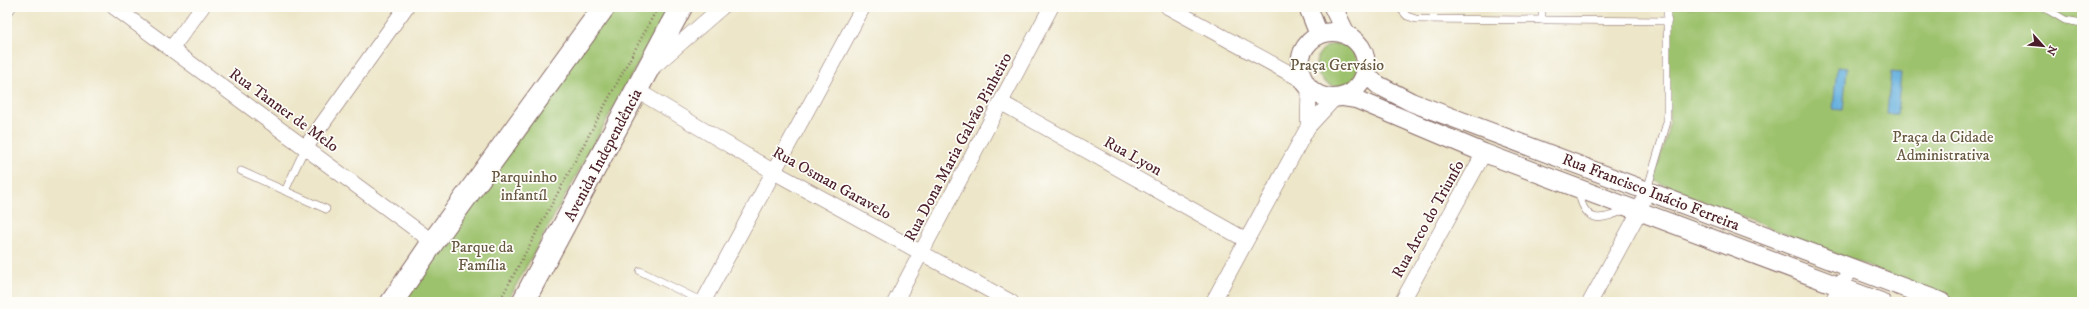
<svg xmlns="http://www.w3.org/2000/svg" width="2089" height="309" font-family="'IM FELL DW Pica',serif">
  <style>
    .green { fill: #9dc26d; stroke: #74704c }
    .water { fill: #66b1de; stroke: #586884 }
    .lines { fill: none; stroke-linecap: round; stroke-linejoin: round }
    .service-casing { stroke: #836562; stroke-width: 8 }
    .minor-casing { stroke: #836562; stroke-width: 16 }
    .tertiary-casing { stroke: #836562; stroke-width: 20 }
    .primary-casing { stroke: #836562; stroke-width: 24 }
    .path { stroke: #836562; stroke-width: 2.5; stroke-dasharray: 1 3; stroke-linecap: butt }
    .service { stroke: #fff; stroke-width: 7 }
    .minor { stroke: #fff; stroke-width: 15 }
    .tertiary { stroke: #fff; stroke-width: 18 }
    .primary { stroke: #fff; stroke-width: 22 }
    .labels { text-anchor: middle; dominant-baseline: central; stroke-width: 3.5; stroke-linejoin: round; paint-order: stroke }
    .park-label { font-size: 16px; fill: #675842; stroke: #fdfcf7 }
    .street-label { font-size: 16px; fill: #4a1f2b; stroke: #fdfcf7 }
  </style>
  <rect width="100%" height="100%" fill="#fdfcf7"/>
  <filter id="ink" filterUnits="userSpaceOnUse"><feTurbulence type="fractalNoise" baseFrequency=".025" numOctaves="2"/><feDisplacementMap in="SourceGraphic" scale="8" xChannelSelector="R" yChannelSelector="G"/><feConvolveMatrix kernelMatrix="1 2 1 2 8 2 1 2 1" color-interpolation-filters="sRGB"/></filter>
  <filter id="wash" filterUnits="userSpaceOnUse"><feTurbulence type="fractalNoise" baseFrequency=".012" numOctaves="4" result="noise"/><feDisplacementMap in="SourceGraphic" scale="16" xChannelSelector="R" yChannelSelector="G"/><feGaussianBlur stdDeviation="0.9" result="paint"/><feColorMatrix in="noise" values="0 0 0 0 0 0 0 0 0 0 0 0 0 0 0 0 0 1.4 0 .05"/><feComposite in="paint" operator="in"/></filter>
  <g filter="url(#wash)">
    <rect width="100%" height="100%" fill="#ede6c9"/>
    <g class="green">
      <polygon points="612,7 669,7 507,302 399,302"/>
      <polygon points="1668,7 2082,7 2082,302 1959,302 1711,205 1653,180 1667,135 1669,120"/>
      <circle cx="1337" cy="65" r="21"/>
    </g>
    <g class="water">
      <polygon points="1837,67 1847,68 1843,110 1833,109"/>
      <polygon points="1891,72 1901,73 1897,114 1887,114"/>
    </g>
  </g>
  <g filter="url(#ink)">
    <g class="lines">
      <defs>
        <g id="service">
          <polyline points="1399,7 1407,16 1416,19 1668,21"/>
          <polyline points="2043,7 2065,20 2082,23"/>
          <polyline points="1667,8 1687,7"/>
          <polyline points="1542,20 1542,7"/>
          <polyline points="241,171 326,209"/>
          <path d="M1578,189C1584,223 1599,223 1626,209"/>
          <polyline points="1647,190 1667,122 1667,7"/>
          <polyline points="285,191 305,148"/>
          <polyline points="640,271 703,302"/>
        </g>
        <g id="minor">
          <polyline points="114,7 433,242"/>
          <polyline points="1168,7 1304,81"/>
          <polyline points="7,8 8,7"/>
          <polyline points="171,49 202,7"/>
          <polyline points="653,67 722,7"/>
          <polyline points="638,91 774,172 1011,302"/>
          <polyline points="1002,103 1246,240"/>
          <polyline points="1308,127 1309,88"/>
          <polyline points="305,148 406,7"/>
          <polyline points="703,302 863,7"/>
          <polyline points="895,302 1051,7"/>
          <polyline points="1213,302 1308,127 1334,99"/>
          <polyline points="1402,302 1484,153"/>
          <polyline points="1590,302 1639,212 1647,190"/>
          <polyline points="1832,302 1851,268"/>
        </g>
        <g id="tertiary">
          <polyline points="1308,7 1319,35"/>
          <polyline points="1333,7 1347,36"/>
          <circle cx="1333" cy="65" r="33"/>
          <polyline points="1365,73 1378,85 1411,102 1942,302"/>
          <polyline points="1343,97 1356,99 1484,153 1881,302"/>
        </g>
        <g id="primary">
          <polyline points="392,302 433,242 604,7"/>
          <polyline points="523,302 681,7"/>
        </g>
      </defs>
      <use href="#service" class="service-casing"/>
      <use href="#minor" class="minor-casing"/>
      <use href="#tertiary" class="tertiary-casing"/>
      <use href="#primary" class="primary-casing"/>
      <polyline class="path" points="499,302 658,7"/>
      <use href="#service" class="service"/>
      <use href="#minor" class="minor"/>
      <use href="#tertiary" class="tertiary"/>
      <use href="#primary" class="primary"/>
    </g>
  </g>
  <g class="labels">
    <g class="park-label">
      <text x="1337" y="65">Praça Gervásio</text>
      <text x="1943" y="137">Praça da Cidade<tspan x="1943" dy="18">Administrativa</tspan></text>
      <text x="524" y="177">Parquinho<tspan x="524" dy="18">infantíl</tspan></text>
      <text x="482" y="247">Parque da<tspan x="482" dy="18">Família</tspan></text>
    </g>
    <g class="street-label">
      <text transform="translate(284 110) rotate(36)">Rua Tanner de Melo</text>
      <text transform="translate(958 147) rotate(-62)">Rua Dona Maria Galvão Pinheiro</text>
      <text transform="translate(603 155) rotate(-62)">Avenida Independência</text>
      <text transform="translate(1133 156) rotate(29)">Rua Lyon</text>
      <text transform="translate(832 183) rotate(29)">Rua Osman Garavelo</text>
      <text transform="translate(1651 192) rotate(21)">Rua Francisco Inácio Ferreira</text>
      <text transform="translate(1428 219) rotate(-61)">Rua Arco do Triunfo</text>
    </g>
  </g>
  <rect width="2089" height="309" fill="none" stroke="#fdfcf7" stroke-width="24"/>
  <g transform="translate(2043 46) rotate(117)" stroke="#fdfcf7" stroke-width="3" paint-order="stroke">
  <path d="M0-3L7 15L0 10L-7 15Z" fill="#4a1f2b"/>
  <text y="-6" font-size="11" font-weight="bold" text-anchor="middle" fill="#4a1f2b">N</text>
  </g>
</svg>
